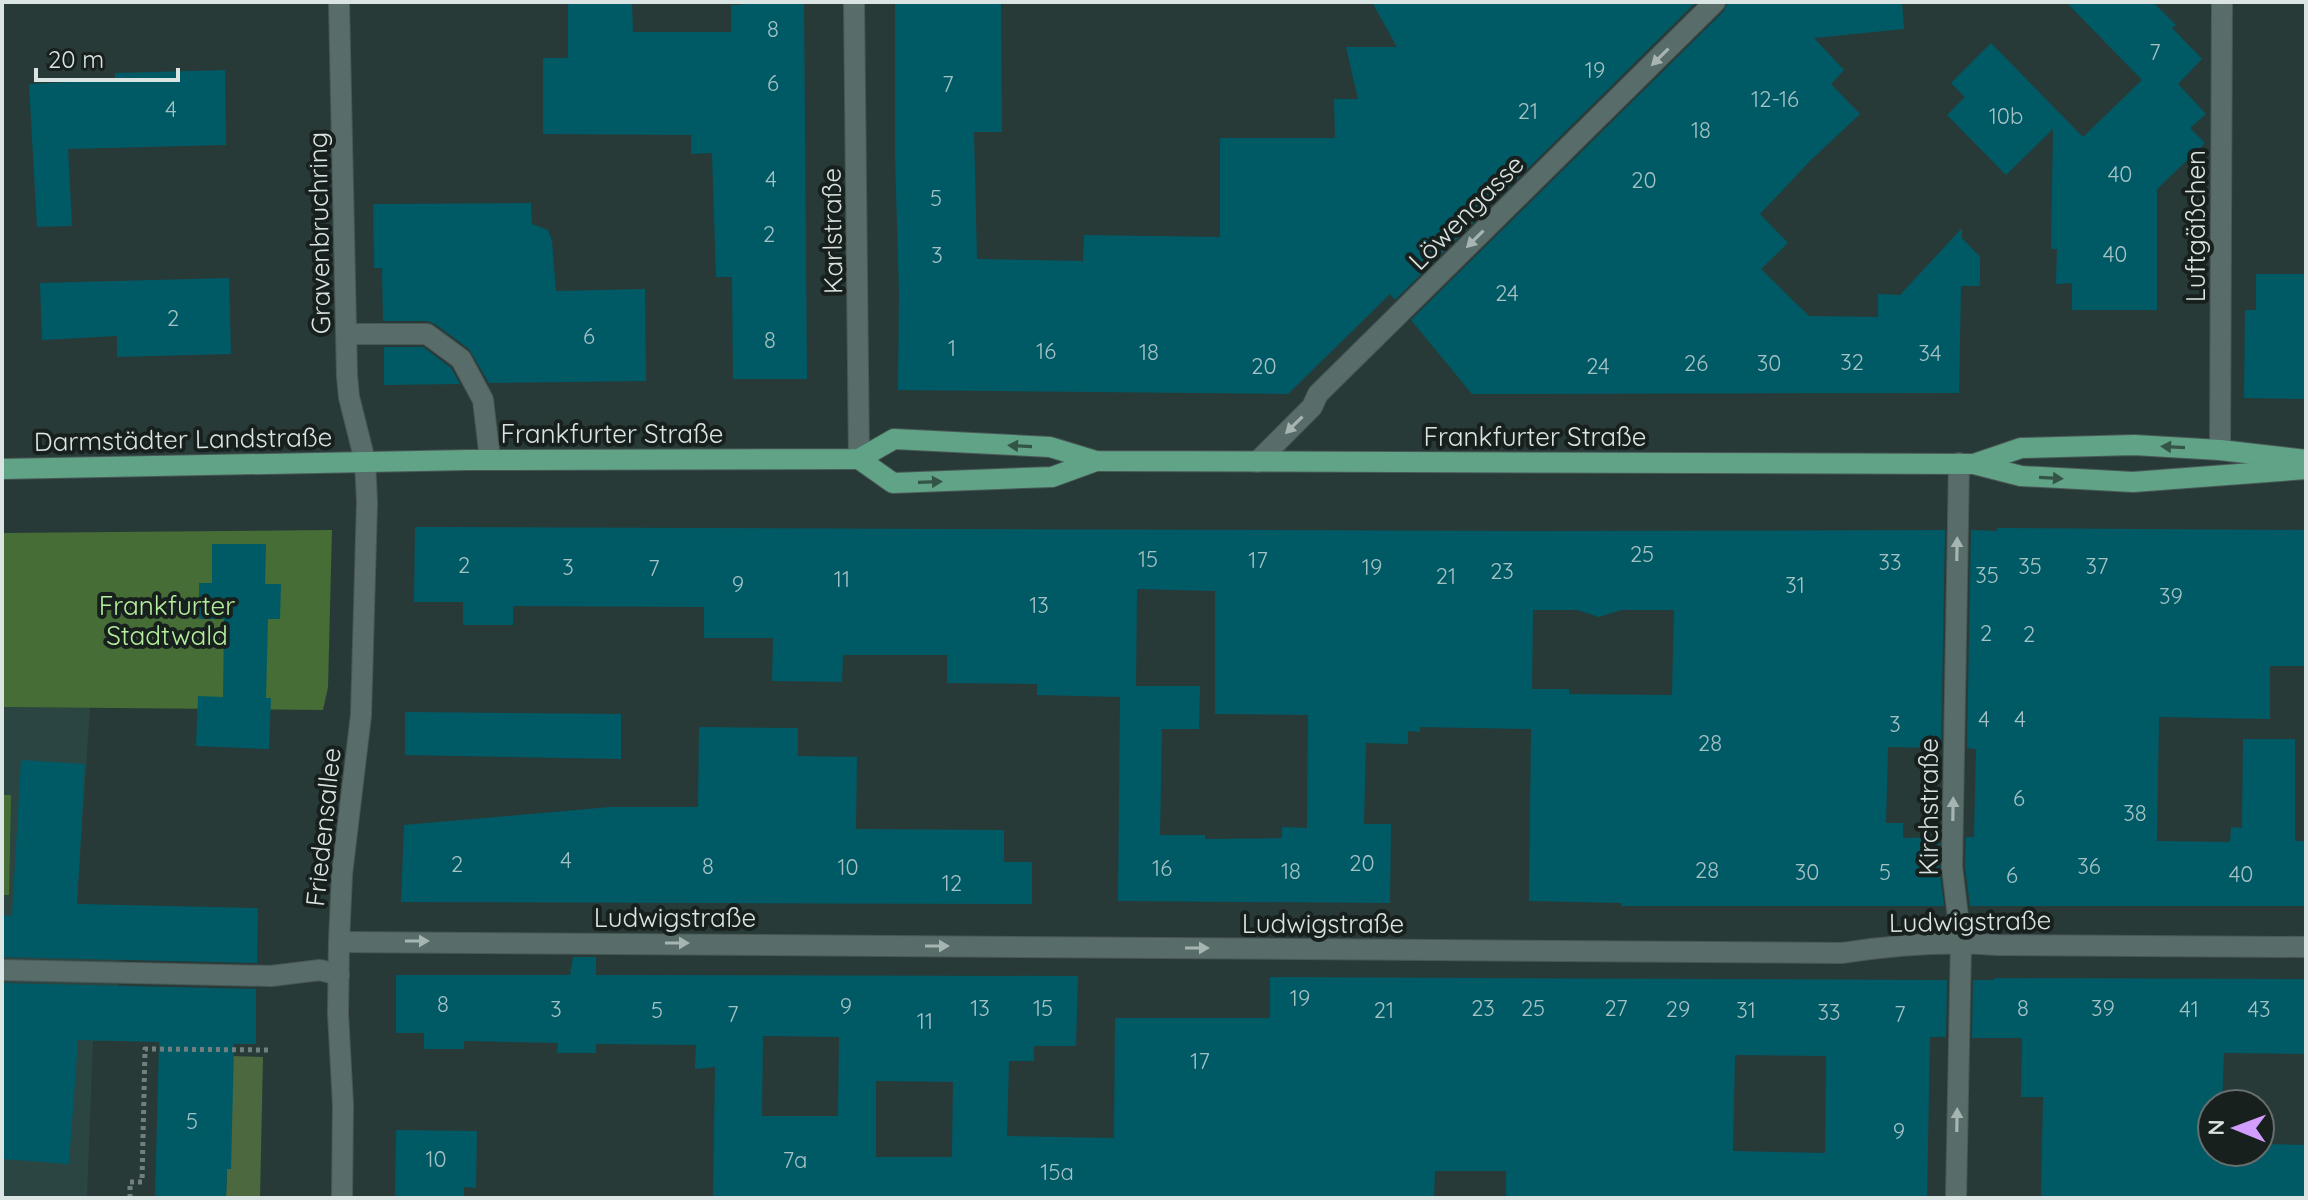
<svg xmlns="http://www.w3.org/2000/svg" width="2308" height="1200" font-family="Quicksand,sans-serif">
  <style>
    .built { fill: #2a4542 }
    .green { fill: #4b683f }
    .forest { fill: #476d36 }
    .building { fill: #005a66; fill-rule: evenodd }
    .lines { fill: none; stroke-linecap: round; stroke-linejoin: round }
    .minor-casing { stroke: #495856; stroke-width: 22 }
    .major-casing { stroke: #495856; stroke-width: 22 }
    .path { stroke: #71807e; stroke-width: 5; stroke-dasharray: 4 4; stroke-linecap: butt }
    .minor { stroke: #586c69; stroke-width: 20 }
    .major { stroke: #60a386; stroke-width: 20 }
    .oneway { fill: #a6b5b2 }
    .oneway2 { fill: #355448 }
    .labels { text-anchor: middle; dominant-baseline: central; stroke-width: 8; stroke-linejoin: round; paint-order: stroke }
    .number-label { font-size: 22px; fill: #a4c2c4 }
    .street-label { font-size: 26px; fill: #dae5e3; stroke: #18201e }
    .park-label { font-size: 26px; fill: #b5ef9d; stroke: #18201e }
  </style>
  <rect width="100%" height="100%" fill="#283a38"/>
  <polygon class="built" points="2,707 90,708 74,947 120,948 117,1041 93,1041 87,1198 2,1198"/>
  <polygon class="green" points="229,1056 263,1057 260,1198 226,1198 227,1169 231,1168"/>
  <g class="forest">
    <polygon points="332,530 328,687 323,710 2,707 2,533"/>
    <polygon points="2,795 11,795 9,895 2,895"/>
  </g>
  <g class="building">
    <polygon points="568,2 632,2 633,32 731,32 731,5 741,5 741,2 804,2 807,379 733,379 732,277 716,277 712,153 691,154 691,135 543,134 543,58 568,58"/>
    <polygon points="895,2 1001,2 1002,132 974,132 977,259 1083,261 1084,235 1220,237 1220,138 1335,138 1334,99 1358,99 1346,47 1397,47 1372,2 1696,2 1395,300 1390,294 1288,394 898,390 899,292 895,157"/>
    <polygon points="1728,2 1902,2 1904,29 1814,38 1844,70 1831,84 1860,114 1811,160 1760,214 1788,243 1761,269 1809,316 1878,317 1878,294 1900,295 1962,228 1962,238 1980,257 1980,286 1961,286 1959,393 1472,394 1411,320 1724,11"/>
    <polygon points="2066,2 2153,2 2176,25 2172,28 2202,59 2178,84 2206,114 2190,128 2205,143 2157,189 2157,310 2072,310 2072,283 2056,284 2057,249 2051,249 2053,129 2006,175 1947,115 1965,97 1951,83 1991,43 2083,137 2142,80"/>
    <polygon points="225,70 226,145 68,149 72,226 37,227 29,84 115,80 115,73"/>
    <polygon points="531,203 532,224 548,230 552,241 556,291 645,289 646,381 489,383 469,349 435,324 427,321 383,321 382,268 374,268 373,204"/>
    <polygon points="2256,274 2306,274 2306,399 2244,398 2245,310 2256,310"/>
    <polygon points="229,278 231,354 117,357 117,336 42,340 40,283"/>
    <polygon points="384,347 423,347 451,368 460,384 384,385"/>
    <path d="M415,527L1535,531L1945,530L1941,748L1888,747L1886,823H1903V838L1940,837L1939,867L1944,906H1621L1622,903L1529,901L1531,729L1420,727V732L1408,731V744L1366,743L1364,824H1391L1390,903L1118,901L1120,697L1037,695V684L947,683V655H843L842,682L772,681L773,638H704V607L513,606V625H463V602H414ZM1137,589L1215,591V714L1308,715L1307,828L1282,827V838L1205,839V835H1160L1162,729H1199L1200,686H1136ZM1533,610H1577L1599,617L1621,610H1674L1672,695L1569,694V689H1532Z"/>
    <polygon points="1997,528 2306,530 2306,666 2270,666 2270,719 2159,717 2157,841 2230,842 2231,827 2242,828 2243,739 2295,739 2295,841 2306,841 2306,906 1970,906 1965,866 1966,837 1974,837 1976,749 1967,748 1971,530 1997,531"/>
    <polygon points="212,544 266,544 265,584 281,584 280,619 268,619 266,698 271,698 269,749 196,746 198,696 223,697 224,619 199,619 199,583 212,583"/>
    <polygon points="405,712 621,714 621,759 405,755"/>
    <polygon points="699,727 798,728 798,756 857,757 856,829 1004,830 1004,862 1032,862 1032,904 401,902 404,825 610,807 698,807"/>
    <polygon points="21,760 85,764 77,904 258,908 257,963 2,957 2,915 12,916"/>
    <path d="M573,957H596V975L1078,976L1076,1046H1034V1061H1009L1007,1136L1114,1138L1115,1018H1270V977L1947,980L1946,1037H1930L1927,1198H1506V1171H1435L1434,1198H713L715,1067L695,1069L696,1045L596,1044V1053H557L558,1043L464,1041V1049H424V1033H396V975H570ZM763,1036L839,1037L838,1116H762ZM1735,1055L1826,1056L1825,1153L1733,1151ZM876,1081L953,1082L952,1157H876Z"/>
    <polygon points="1995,978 2306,979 2306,1054 2224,1053 2222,1104 2212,1104 2212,1152 2260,1152 2260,1144 2306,1145 2306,1198 2041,1198 2043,1097 2021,1097 2022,1038 1972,1038 1973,980 1994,980"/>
    <polygon points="2,983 256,989 256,1044 234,1044 231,1169 227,1169 226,1198 155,1198 159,1042 78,1040 69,1164 2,1159"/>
    <polygon points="396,1130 477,1131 476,1188 464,1187 464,1198 395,1198"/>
  </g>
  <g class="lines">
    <defs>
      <g id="minor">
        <polyline points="339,2 347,376 349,397 365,461 367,502 361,715 342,874 339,942 338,1013 343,1105 342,1198"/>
        <polyline points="854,2 859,459"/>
        <polyline points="347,334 427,334 461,359 483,400 490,459"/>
        <polyline points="2220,450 2222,2"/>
        <polyline points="1257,462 1312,407 1318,394 1715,2"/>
        <path d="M339,942L1842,953C1894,945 1945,941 1997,945L2306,947"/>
        <polyline points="2,970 271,976 320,970 339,975"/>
        <polyline points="1956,1198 1961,943 1952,867 1959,463"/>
      </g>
      <g id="major">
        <polyline points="859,459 893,483 1052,477 1096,461"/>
        <polyline points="1974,464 2021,448 2134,445 2220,450 2306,460"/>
        <polyline points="2,469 468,460 859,459 894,439 1050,447 1096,461 1974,464 2021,476 2133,482 2306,469"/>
      </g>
    </defs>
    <use href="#minor" class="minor-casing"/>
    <use href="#major" class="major-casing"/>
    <polyline class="path" points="130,1198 130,1182 142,1182 145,1049 270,1050"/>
    <use href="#minor" class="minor"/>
    <use href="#major" class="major"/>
  </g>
  <defs><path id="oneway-solid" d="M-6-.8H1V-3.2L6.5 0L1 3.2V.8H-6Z" transform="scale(2)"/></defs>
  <g class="oneway">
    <use href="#oneway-solid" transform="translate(1660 57) rotate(135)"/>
    <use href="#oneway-solid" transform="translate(1475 239) rotate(135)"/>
    <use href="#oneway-solid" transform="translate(1294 425) rotate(135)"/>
    <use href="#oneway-solid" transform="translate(1957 549) rotate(-89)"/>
    <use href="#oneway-solid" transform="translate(1953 809) rotate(-89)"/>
    <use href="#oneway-solid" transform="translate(417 941)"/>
    <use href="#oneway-solid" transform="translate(677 943)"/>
    <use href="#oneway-solid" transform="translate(937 946)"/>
    <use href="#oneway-solid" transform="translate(1197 948)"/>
    <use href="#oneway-solid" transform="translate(1957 1120) rotate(-89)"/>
  </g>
  <g class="oneway2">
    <use href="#oneway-solid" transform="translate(1020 446) rotate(-177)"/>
    <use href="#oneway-solid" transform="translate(2173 447) rotate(-177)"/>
    <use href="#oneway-solid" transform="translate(2051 478) rotate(3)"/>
    <use href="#oneway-solid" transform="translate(930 482) rotate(-2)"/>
  </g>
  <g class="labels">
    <g class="number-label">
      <text x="773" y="29">8</text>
      <text x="2155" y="52">7</text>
      <text x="1595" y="70">19</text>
      <text x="773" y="83">6</text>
      <text x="948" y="84">7</text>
      <text x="1775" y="99">12-16</text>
      <text x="171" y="109">4</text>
      <text x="1528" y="111">21</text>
      <text x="2006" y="116">10b</text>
      <text x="1701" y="130">18</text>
      <text x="2120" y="174">40</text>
      <text x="771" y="179">4</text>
      <text x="1644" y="180">20</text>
      <text x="936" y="198">5</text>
      <text x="769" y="234">2</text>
      <text x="2115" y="254">40</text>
      <text x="937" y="255">3</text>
      <text x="1507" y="293">24</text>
      <text x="173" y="318">2</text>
      <text x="589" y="336">6</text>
      <text x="770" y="340">8</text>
      <text x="952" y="348">1</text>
      <text x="1046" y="351">16</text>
      <text x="1149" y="352">18</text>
      <text x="1930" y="353">34</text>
      <text x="1852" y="362">32</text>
      <text x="1696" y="363">26</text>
      <text x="1769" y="363">30</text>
      <text x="1264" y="366">20</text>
      <text x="1598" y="366">24</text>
      <text x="1642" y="554">25</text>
      <text x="1148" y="559">15</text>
      <text x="1258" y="560">17</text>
      <text x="1890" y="562">33</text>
      <text x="464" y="565">2</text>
      <text x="2030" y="566">35</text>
      <text x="2097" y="566">37</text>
      <text x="568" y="567">3</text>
      <text x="1372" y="567">19</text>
      <text x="654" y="568">7</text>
      <text x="1502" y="571">23</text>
      <text x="1987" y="575">35</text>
      <text x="1446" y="576">21</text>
      <text x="842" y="579">11</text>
      <text x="738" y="584">9</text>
      <text x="1795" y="585">31</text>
      <text x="2171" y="596">39</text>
      <text x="1039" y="605">13</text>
      <text x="1986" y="633">2</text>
      <text x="2029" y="634">2</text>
      <text x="1984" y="719">4</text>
      <text x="2020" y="719">4</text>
      <text x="1895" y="724">3</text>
      <text x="1710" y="743">28</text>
      <text x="2019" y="798">6</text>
      <text x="2135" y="813">38</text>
      <text x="566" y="860">4</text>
      <text x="1362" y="863">20</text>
      <text x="457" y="864">2</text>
      <text x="708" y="866">8</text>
      <text x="2089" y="866">36</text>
      <text x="848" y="867">10</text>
      <text x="1162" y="868">16</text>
      <text x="1707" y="870">28</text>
      <text x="1291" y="871">18</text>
      <text x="1807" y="872">30</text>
      <text x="1885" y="872">5</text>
      <text x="2241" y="874">40</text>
      <text x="2012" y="875">6</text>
      <text x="952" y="883">12</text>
      <text x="1300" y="998">19</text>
      <text x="443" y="1004">8</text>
      <text x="846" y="1006">9</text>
      <text x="980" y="1008">13</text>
      <text x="1043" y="1008">15</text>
      <text x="1483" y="1008">23</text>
      <text x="1533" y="1008">25</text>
      <text x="1616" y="1008">27</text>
      <text x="2023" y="1008">8</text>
      <text x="2103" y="1008">39</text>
      <text x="556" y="1009">3</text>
      <text x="1678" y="1009">29</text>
      <text x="2189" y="1009">41</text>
      <text x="2259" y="1009">43</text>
      <text x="657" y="1010">5</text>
      <text x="1384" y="1010">21</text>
      <text x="1746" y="1010">31</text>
      <text x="1829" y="1012">33</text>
      <text x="733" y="1014">7</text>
      <text x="1900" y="1014">7</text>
      <text x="925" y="1021">11</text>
      <text x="1200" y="1061">17</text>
      <text x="192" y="1121">5</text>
      <text x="1899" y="1131">9</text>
      <text x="436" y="1159">10</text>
      <text x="795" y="1160">7a</text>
      <text x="1057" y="1172">15a</text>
    </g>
    <g class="street-label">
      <text transform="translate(1466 212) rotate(-45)">Löwengasse</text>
      <text transform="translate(2195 226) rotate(-90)">Luftgäßchen</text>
      <text transform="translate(832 231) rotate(-91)">Karlstraße</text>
      <text transform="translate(319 233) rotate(-91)">Gravenbruchring</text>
      <text x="612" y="433">Frankfurter Straße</text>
      <text x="1535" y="436">Frankfurter Straße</text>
      <text transform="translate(183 439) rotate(-1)">Darmstädter Landstraße</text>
      <text transform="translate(1928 807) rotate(-90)">Kirchstraße</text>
      <text transform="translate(323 827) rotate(-84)">Friedensallee</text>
      <text x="675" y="917">Ludwigstraße</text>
      <text transform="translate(1970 921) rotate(-1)">Ludwigstraße</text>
      <text x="1323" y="923">Ludwigstraße</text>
    </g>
    <g class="park-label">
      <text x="167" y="605">Frankfurter<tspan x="167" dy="30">Stadtwald</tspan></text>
    </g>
  </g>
  <rect width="2308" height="1200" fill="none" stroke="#dae5e3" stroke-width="8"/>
  <g transform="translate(2236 1128) rotate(271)"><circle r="38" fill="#18201e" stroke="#666f6d" stroke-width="2"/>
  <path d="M0-6L14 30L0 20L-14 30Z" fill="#d19dfe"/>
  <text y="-12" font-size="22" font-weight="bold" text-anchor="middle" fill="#dae5e3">N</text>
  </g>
  <path d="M36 68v12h142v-12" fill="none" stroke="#dae5e3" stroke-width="4"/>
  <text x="48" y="68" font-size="24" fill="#dae5e3" stroke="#18201e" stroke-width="6" paint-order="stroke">20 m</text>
</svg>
